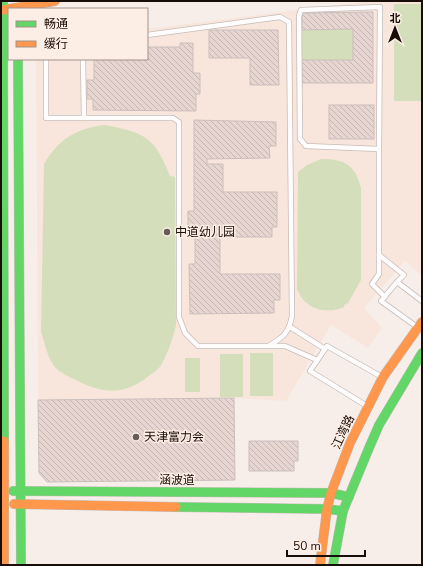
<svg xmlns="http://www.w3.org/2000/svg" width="423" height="566" font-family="'Nunito Sans','Noto Sans SC',sans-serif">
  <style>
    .built { fill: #f8e6dc }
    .green { fill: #d4deba }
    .building { fill: url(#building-back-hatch); stroke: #cabfbc }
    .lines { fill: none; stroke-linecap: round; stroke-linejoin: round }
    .lane-casing { stroke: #c6bcb7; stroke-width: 6 }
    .fast-casing { stroke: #c6bcb7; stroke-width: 10 }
    .slow-casing { stroke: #c6bcb7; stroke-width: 10 }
    .lane { stroke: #fefcfc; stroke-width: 4.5 }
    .fast { stroke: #63d668; stroke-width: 9 }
    .slow { stroke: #ff974d; stroke-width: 9 }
    .poi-dot { fill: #675c56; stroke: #fcede5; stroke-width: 1.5 }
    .labels { text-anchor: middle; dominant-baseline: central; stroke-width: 3; stroke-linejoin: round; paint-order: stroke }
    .poi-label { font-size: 12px; fill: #190d07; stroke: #fcede5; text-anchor: start }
    .street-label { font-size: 12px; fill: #190d07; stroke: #fcede5 }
  </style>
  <defs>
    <pattern id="building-back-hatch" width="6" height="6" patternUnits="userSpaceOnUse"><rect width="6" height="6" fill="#e7d5d1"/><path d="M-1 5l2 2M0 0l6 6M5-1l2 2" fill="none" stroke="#c6b6b2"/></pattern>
  </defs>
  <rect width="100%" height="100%" fill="#f7eeea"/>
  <polygon class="built" points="368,1 422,1 422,271 419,274 405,261 364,308 382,328 368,348 331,325 286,401 234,398 38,400 36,59 147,59 147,29"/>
  <g class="green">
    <rect x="394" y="4" width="28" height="97"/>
    <polygon points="353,29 353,60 302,60 302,30"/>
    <path d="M104,125C144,132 155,137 170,176L175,177L176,325C173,338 168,353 161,365C159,369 154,372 150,375C127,394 107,395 80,382C72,378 59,373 54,366C47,356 45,343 41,332L44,164C59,139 75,129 104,125Z"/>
    <path d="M321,159C344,159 355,164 361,188V280L348,303L344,305V307C333,312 316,312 307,303C302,300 300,294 297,290L298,172L307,165Z"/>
    <rect x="250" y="353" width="23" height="43"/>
    <rect x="220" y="354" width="23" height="43"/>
    <rect x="185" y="358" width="15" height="34"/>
  </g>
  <g class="building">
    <polygon points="373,12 373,83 302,83 302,60 353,60 353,29 302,30 302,13"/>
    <polygon points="209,30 278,30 279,85 250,85 250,58 209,58"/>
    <polygon points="180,43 193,43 193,73 200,73 200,94 196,94 196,111 93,110 93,99 87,99 87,80 94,80 94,59 147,59 147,47 180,47"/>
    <rect x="329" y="105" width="45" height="34"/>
    <polygon points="194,120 276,122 276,146 269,146 270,158 207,159 207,164 223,164 223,192 277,192 277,227 272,227 272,237 220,237 220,274 280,274 280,300 274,300 274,313 190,314 189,264 195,264 195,235 188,235 188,211 194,211"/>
    <polygon points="234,398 235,480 47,482 39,473 38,400"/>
    <polygon points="249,441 298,441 298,461 294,461 294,471 249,471"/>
  </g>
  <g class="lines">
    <defs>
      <g id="lane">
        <path d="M147,35L280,17L289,22L292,316C289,332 284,337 270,345"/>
        <polyline points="46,59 46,118 173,118 179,122 179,317 185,333 198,346 285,346 317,360"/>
        <polyline points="83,59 84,118"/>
        <polyline points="379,149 380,7 301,10 299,16 300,139 306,146 379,149 379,274 372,284 385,297"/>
        <polyline points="379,255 404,275 397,282"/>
        <polyline points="290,327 325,349"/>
        <polyline points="417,327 381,301 397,282 422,301"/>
        <polyline points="367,406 310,371 327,346 382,377"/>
      </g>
      <g id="fast">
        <polyline points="3,1 4,441"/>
        <polyline points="18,59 21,565"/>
        <polyline points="13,491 331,493 349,497"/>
        <polyline points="176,507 327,509 343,511"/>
        <polyline points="333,565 343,511 369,448 379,425 422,353"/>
      </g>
      <g id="slow">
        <polyline points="3,10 55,1"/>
        <polyline points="4,441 4,565"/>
        <polyline points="14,504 176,507"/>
        <polyline points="320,565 327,509 331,493 350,443 383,377 422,322"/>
      </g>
    </defs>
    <use href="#lane" class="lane-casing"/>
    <use href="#fast" class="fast-casing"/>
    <use href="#slow" class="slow-casing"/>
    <use href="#lane" class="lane"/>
    <use href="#fast" class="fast"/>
    <use href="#slow" class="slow"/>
  </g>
  <g class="poi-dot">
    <circle cx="167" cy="232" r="4"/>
    <circle cx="136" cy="437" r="4"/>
  </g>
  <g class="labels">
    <g class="poi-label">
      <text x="175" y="232">中道幼儿园</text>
      <text x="144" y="437">天津富力会</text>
    </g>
    <g class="street-label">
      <text transform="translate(343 432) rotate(-65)">江湾路</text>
      <text x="177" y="480">涵波道</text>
    </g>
  </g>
  <rect width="423" height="566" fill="none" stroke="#190d07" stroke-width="4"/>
  <rect x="8" y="8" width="140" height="52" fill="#fcede5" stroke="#a1938c"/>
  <rect x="16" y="21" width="20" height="6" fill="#63d668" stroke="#a1938c"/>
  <text x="44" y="28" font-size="12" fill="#190d07">畅通</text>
  <rect x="16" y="41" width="20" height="6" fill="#ff974d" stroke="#a1938c"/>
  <text x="44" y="48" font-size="12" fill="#190d07">缓行</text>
  <g transform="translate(395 28)" stroke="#fcede5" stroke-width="3" paint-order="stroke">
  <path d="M0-3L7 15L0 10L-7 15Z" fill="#190d07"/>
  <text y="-6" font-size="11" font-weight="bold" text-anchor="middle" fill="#190d07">北</text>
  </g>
  <path d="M287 550v6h78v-6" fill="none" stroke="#190d07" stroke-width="2"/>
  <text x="293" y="550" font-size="12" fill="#190d07" stroke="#fcede5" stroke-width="3" paint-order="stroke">50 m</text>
</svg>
